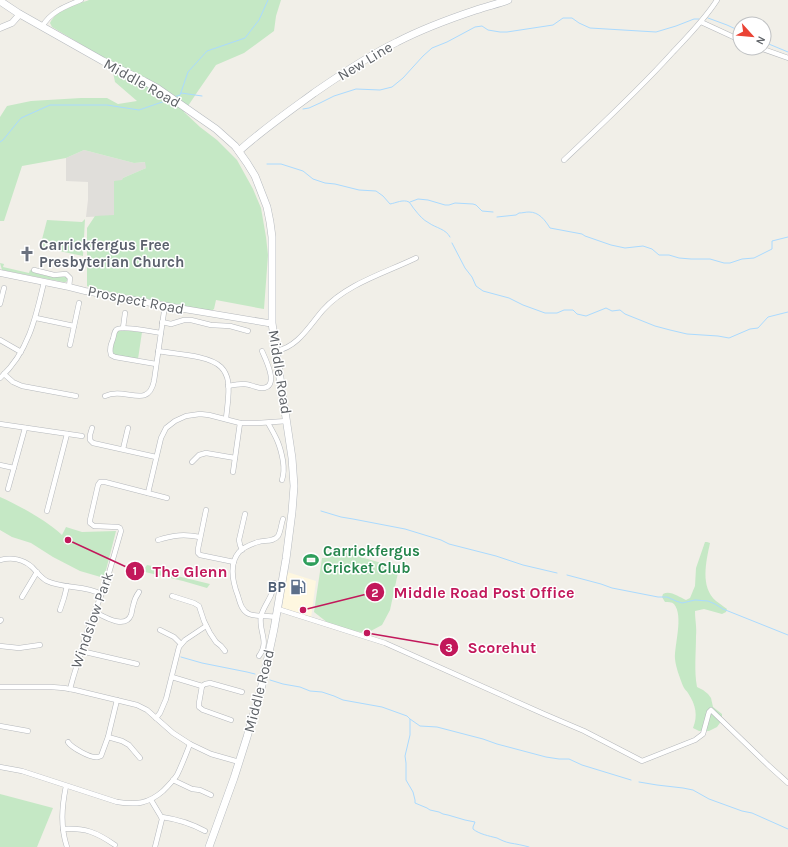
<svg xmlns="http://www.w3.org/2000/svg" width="788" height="847" font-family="Karla,sans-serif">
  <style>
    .commercial { fill: #fef7e0 }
    .industrial { fill: #e0deda }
    .green { fill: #c5e8c5 }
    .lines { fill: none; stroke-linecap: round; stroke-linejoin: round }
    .stream { stroke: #aadaff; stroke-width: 1 }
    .minor-casing { stroke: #b5b8bc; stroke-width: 5.5 }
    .tertiary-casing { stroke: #b5b8bc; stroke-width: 7 }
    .secondary-casing { stroke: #b6babf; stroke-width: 8 }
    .minor { stroke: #fff; stroke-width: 4.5 }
    .tertiary { stroke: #fff; stroke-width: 6 }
    .secondary { stroke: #fff; stroke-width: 7 }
    .labels { text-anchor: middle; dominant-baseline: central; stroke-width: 3; stroke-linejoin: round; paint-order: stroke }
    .street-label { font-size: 15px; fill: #5f6368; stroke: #fff }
    .worship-label { font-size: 15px; font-weight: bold; fill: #5b616d; stroke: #fff; text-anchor: start }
    .leisure-label { font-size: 15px; font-weight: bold; fill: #27864d; stroke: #fff; text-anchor: start }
    .service-label { font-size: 15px; font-weight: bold; fill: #4e5e75; stroke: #fff; text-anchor: end }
    .leader { fill: none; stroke: #c2185b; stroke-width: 1.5 }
    .callout-dot { fill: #c2185b; stroke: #fff; stroke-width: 1.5 }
    .mark-label { font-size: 12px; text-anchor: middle; font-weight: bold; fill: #fff }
    .callout-label { font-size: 16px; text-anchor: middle; font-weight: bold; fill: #c2185b; stroke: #fff; stroke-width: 3; stroke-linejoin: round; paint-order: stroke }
  </style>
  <rect width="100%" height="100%" fill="#f1efe8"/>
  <polygon class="commercial" points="287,572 316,581 311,618 282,609"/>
  <polygon class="industrial" points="84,150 134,163 146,162 146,168 123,178 114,216 86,217 88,200 88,182 66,181 66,158"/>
  <g class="green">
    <path d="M89,0H281L276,16L274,31L244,53L216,65L198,91L184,112L200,127L217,140L237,160L253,189L261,208L266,237L268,255L264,309L258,308L216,300L214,309L211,311L92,289L87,286V228L95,216L114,215V181L122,180L123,178L146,168L145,162L134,163L84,150L66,158L22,166L4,221H0V117L7,106L31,101L81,98H107L118,104L137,101L115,82L110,58L109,61L52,27L50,23C57,9 76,5 89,0Z"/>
    <polygon points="85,219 83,256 40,247 47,220 82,222"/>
    <path d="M0,263L4,264L3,267L29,273L30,270C39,276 54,277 64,276L68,278V280L66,282H63L2,270Z"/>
    <path d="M119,330L142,332L138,359C129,358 116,359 112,351L116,333Z"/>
    <path d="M0,497C20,506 46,520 62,535L66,527L82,532L116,531L104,578L80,571L53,557L31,543L12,537L0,530Z"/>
    <path d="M705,542H707L710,543C706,562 700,587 716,601C720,604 723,606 727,609L726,612L722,614L704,609L695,611C695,620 697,628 696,636C696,654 694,670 697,687L703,690L708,694L711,698L713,707L722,714V720L717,727L709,731H699L693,728C698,716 696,705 688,693C687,691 684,689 683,686C680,678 676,668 675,659C674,646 684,616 674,604C672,602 668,602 665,602L662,597L663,594C670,590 679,597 686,600L690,598L695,586L696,568Z"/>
    <polygon points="329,548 399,568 390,610 382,625 367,633 346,630 328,623 314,612 322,558 328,558"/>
    <polygon points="147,565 152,566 165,573 210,584 207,588 183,581 145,572 145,568"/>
    <polygon points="0,794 53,808 37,847 0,847"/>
  </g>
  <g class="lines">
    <g class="stream">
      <polyline points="708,18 727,25 740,31"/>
      <polyline points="764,42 788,52"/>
      <polyline points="181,93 202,96"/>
      <polyline points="174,97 180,95 188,72 207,51 245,38 259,20 268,0"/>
      <polyline points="303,109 309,108 320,103 334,96 356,89 380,90 392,87 403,78 423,56 432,48 447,42 475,27 482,26 488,30 500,32 507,32 553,25 563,18 572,18 579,23 590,28 656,32 676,26 694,19 699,19"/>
      <polyline points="0,142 3,140 21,118 50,105 107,105 139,110 168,100"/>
      <path d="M267,164H281L303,171L313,179L325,183L335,184L359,190L376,191L383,196L390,204C396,203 403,199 409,202C411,204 413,208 415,210C419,215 423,220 429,223C436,228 446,229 450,237"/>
      <polyline points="410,202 418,199 428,200 445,205 449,205 455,203 473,204 476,205 482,211 493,212"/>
      <path d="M497,217L516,215L519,213C523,213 525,212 529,212C539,212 545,220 550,228L582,234L585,236L611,245L625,248L643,246L652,249L659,255H669L679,258L691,259H710L724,263H730L742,259L754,258L772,249V241L788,237"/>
      <polyline points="452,243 465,268 472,277 476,286 483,291 509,298 523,305 545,313 557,313 564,310 573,310 577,314 586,316 606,308 612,311 620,310 625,314 655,326 670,330 687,334 718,336 729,338 750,329 758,328 768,317 788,312"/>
      <polyline points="321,511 341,517 353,519 405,529 441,540 449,544 496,556 523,565 557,573"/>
      <polyline points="567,575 601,584 612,588 658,597 667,597 676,601 682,603 695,600 708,601 715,604 723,609 788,635"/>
      <polyline points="181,657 202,663 247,672 255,674"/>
      <path d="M270,680L283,684L300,687L310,691L322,692L334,696L343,700L382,707L407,716L410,719V735L405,756L406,763V780L413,792L415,800V803L427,808L430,810L439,812L443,814L448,815L465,820L475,822L473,827V829C479,834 489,836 497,838C501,840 505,842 510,843C516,844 522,845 529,847"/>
      <polyline points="410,719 420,726 437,727 483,739 497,744 546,757 559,759 569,759 582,765 631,780"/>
      <polyline points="639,782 657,785 683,788 693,790 709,799 742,811 752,813 788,829"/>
    </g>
    <defs>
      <g id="minor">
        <polyline points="701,22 740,40"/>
        <path d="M42,27C50,12 66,6 81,0"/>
        <polyline points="760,48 788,58"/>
        <path d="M564,160C601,125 639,90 673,52C689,35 705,19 717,0"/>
        <polyline points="34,270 54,275 66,274 70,278 69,287"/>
        <polyline points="0,304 4,288"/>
        <polyline points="36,318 74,326"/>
        <polyline points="162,322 171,324 184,320 191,320 211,325 230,326 248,331"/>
        <polyline points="123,328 125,313"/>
        <polyline points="0,340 21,352"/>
        <polyline points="70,345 79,303"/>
        <path d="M158,351C174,354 209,355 221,367C225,371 227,376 228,381C230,393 227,407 226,419"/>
        <path d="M276,351C298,347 309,326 323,310C346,284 385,273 416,258"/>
        <path d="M156,364L115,357L111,355C109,349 111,344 113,339C114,336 114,332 116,330C120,325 154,332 161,333"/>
        <polyline points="4,374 13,382 22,386 76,396"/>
        <path d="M0,378C28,353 36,317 44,282"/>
        <path d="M228,386C233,385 239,384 244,384C250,384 256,388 262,388C280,388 266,360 262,351"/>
        <path d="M105,396C125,386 148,410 154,381L165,305"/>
        <path d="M268,423C276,437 280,444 283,461C284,468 284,474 282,480"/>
        <polyline points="0,424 82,436"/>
        <polyline points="92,428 90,435 90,440 93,443 156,457"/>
        <polyline points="123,449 128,428"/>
        <polyline points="192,462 199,455 206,453 235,458"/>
        <polyline points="0,465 14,468"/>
        <polyline points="233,472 240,423"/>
        <polyline points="8,489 25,428"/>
        <polyline points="148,493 161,438 166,428 175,421 186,416 200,414 209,415 240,423 258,423 287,421"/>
        <polyline points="206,510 198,549 198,553 200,555 234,562"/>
        <polyline points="47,511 67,434"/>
        <path d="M158,540C174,535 184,534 200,537"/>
        <polyline points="242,550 240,545 239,540 245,514"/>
        <path d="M0,560C11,557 23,559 32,567C37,572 41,578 47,581C64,589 85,585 101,594"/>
        <polyline points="172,596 194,603 199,606 204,621 210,633 216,642 221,646 225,651"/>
        <polyline points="22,597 37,572"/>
        <polyline points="278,609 385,643 544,714 584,731 642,761 695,740 703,734 709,712 711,710 768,765 788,783"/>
        <polyline points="60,610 64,598 67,586"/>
        <path d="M95,612C103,616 125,630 131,615C132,612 132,609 133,606C134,601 136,596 139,592"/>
        <path d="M277,617C268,615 256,617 249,614C242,611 240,603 238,596C233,583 228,565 239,552C243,548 252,544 258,542C264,540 274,542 278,536C281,531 281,524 283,519"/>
        <polyline points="0,621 1,620"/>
        <polyline points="160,630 174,637 181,644"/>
        <polyline points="0,646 19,648 40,645"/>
        <polyline points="81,651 137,664"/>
        <path d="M259,656C270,641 258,631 261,616C263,608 268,602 271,595C273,591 273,587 274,583"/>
        <polyline points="172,677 202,686"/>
        <polyline points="0,687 51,687 64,688 75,690 137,705 147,710 173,733 190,744 211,754 239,762"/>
        <polyline points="70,689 73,678 88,629 107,580 121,531 120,528 118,527 94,526 90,523 90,520 98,485 100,482 105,482 167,498"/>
        <polyline points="156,718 160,713 166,699 179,647 185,640 206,626"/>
        <polyline points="231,720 203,710 199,707 199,703 202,686 205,684 210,683 242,692"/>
        <polyline points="0,726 28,731"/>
        <polyline points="108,737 122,741 129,745 140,758"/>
        <path d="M68,742C71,747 91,759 98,757C99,757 100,756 101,756L108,737L117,700"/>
        <path d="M0,767L22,771L117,802C136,805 148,804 163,791C168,786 173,781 177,775C182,765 186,754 190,744"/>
        <polyline points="173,780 192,789 200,790 211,795"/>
        <path d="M66,786C62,806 60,826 67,847"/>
        <polyline points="151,800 160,815 162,819 155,847"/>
        <path d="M162,817C176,819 192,824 205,831"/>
        <path d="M63,829C86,828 96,832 115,845"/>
      </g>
      <g id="tertiary">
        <polyline points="0,28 12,23 20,14"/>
        <polyline points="0,273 69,287 85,291 184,309 268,323 272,323"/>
      </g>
      <g id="secondary">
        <polyline points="0,1 18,13 103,61 144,81 157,88 216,129 235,146 247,163 255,176 267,207 270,222 272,237 272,323 276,351 292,458 294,486 292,512 286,559 274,629 262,685 247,737 234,778 209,847"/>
        <path d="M239,151C262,130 288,112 314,93C340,75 368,56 397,42C422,29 449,19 476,10C487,6 498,4 508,0"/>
      </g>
    </defs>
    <use href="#minor" class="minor-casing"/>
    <use href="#tertiary" class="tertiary-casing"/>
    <use href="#secondary" class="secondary-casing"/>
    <use href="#minor" class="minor"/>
    <use href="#tertiary" class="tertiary"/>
    <use href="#secondary" class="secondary"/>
  </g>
  <defs>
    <symbol id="church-bare" viewBox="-9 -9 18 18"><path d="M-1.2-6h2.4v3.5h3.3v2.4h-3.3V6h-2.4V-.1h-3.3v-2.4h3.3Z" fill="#6b7280" stroke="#fff" stroke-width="2.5" paint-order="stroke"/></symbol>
    <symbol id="stadium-bare" viewBox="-9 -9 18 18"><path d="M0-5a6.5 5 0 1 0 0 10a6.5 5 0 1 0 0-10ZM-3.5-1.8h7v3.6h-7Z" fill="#2e9e5b" stroke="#fff" stroke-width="2.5" paint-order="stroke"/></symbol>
    <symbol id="fuel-bare" viewBox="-9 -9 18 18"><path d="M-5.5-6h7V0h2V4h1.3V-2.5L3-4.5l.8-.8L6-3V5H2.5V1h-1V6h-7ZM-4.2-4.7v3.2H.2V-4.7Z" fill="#5c6f8a" stroke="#fff" stroke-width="2.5" paint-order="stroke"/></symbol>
  </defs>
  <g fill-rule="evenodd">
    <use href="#church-bare" x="16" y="243" width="22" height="22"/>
    <use href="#stadium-bare" x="300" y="549" width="22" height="22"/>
    <use href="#fuel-bare" x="287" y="576" width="22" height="22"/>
  </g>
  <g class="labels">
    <g class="street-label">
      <text transform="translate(365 61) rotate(-31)">New Line</text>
      <text transform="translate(142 83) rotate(29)">Middle Road</text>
      <text transform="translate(136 300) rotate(11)">Prospect Road</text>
      <text transform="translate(280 372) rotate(81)">Middle Road</text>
      <text transform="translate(92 620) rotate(-71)">Windslow Park</text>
      <text transform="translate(259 691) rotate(-76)">Middle Road</text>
    </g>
    <g class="worship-label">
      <text x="39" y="245">Carrickfergus Free<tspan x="39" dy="17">Presbyterian Church</tspan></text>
    </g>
    <g class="leisure-label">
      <text x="323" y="551">Carrickfergus<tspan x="323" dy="17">Cricket Club</tspan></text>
    </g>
    <g class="service-label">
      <text x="286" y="587">BP</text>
    </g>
  </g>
  <path class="leader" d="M68 540L135 571M303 610L375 592M367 633L449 647"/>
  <g class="callout-dot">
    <circle cx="68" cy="540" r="4"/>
    <circle cx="303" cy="610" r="4"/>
    <circle cx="367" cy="633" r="4"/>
    <circle cx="135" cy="571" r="10"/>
    <circle cx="375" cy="592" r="10"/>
    <circle cx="449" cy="647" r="10"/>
  </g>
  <g class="mark-label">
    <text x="135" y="575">1</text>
    <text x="375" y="597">2</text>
    <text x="449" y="652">3</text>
  </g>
  <g class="callout-label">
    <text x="190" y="577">The Glenn</text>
    <text x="484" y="598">Middle Road Post Office</text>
    <text x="502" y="653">Scorehut</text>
  </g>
  <g transform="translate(752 36) rotate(117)"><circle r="19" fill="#ffffff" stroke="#bfc1c3"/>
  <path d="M0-3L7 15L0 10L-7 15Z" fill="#ea4335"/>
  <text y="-6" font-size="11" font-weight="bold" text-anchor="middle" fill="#5f6368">N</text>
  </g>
</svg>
